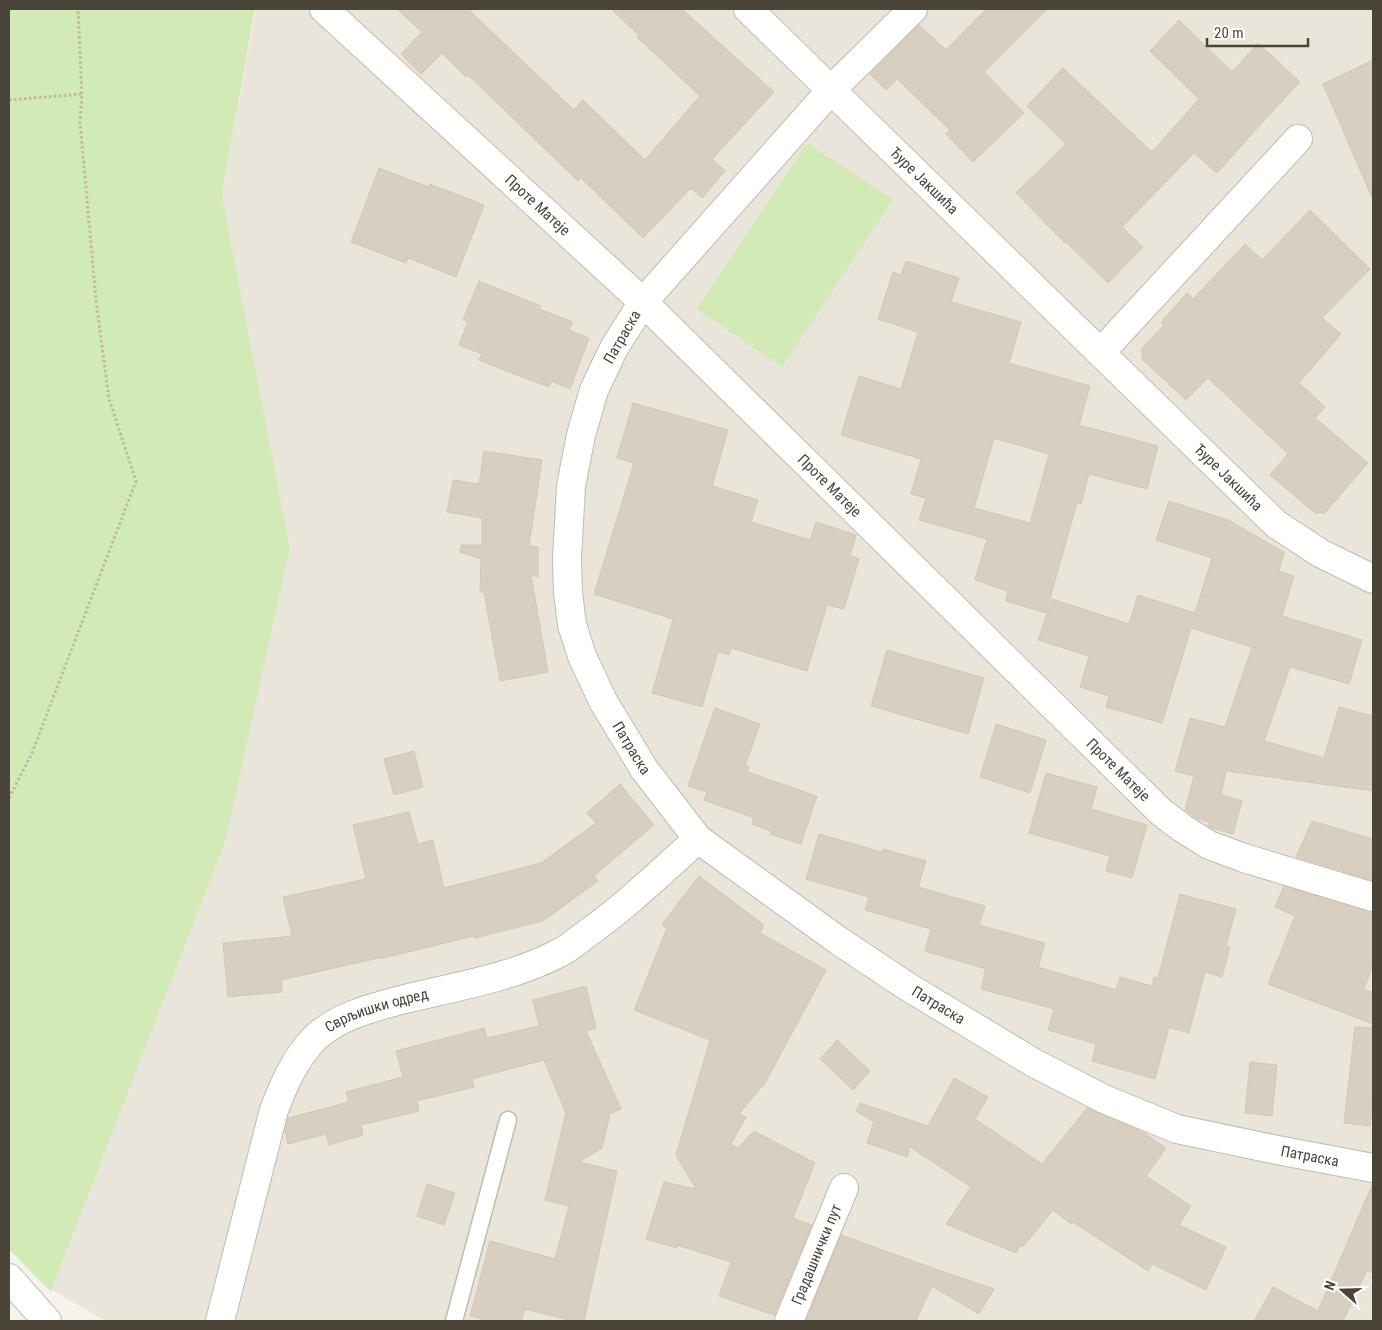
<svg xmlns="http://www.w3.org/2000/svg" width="1382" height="1330" font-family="'Roboto Condensed',sans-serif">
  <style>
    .residential { fill: #eae5da }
    .green { fill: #d2eab5 }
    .building { fill: #d8cfc1; stroke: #d3c7b4; fill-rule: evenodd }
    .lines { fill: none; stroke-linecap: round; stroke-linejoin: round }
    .lane-casing { stroke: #c2bbae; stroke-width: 19 }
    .street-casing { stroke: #c2bbae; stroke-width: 30 }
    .path { stroke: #c4b79f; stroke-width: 3; stroke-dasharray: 2.5 2.5; stroke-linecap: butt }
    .lane { stroke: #fff; stroke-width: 16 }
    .street { stroke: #fff; stroke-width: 28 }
    .labels { text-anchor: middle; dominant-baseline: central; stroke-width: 5; stroke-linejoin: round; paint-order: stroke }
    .street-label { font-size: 15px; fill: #4b4439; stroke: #fff }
  </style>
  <rect width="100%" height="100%" fill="#f6f3ec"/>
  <polygon class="residential" points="256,9 1373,9 1373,1321 106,1321 52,1290 226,840 290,548 222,195"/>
  <g class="green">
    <polygon points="9,9 255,9 222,195 290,548 226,840 51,1292 9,1249"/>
    <polygon points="807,143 893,200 782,367 697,309"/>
  </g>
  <g class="building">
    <polygon points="397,9 468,9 574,110 583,100 645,160 700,96 637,37 639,35 611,9 682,9 774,92 712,159 725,171 702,198 691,188 643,238 581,178 578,181 468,75 466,77 442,53 421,74 401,54 422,32"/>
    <polygon points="986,9 1047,9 984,72 1024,113 973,162 946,134 950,130 897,79 886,90 870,74 919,25 946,50"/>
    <polygon points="1179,20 1232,72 1258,43 1300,82 1269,115 1217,173 1194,153 1122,227 1143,247 1108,283 1066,242 1065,243 1016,193 1066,144 1027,106 1063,68 1152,152 1199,99 1150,51"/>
    <polygon points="1373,60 1373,200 1323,84"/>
    <polygon points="379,168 429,187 430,184 484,205 456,277 408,258 406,263 351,242"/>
    <polygon points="1310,210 1370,269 1322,318 1341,334 1299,383 1325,407 1315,418 1368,463 1325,513 1315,513 1270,475 1288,454 1208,378 1186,400 1142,359 1142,348 1164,325 1161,322 1187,293 1193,299 1245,244 1262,260"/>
    <path d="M906,261L959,278L951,302L1021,322L1009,363L1090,386L1079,425L1158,446L1147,489L1089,474L1081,504L1077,503L1046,613L1006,601L1008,591L975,580L987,539L919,520L926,498L911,494L921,459L841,435L859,376L901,389L918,332L878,319L893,272L901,275ZM994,438L1049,454L1030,523L974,508Z"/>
    <polygon points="479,281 541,306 539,309 573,322 569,330 589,338 570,389 551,381 549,387 511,373 479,360 482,354 459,345 468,322 463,320"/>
    <polygon points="633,403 728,430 712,486 758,500 751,522 810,540 816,522 856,535 850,556 859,559 844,609 827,605 807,671 731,648 729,655 718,652 702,707 652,693 673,619 594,594 634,463 617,458"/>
    <polygon points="484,451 542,460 529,546 538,547 538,577 531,575 548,672 500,681 484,592 480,592 481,559 460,552 461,545 482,545 482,518 447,512 453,480 479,484"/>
    <polygon points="1169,501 1228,520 1284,552 1279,571 1294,576 1282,616 1362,640 1349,684 1290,667 1264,741 1324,758 1339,707 1373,716 1373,791 1226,771 1221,795 1242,801 1233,834 1212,828 1208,826 1209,822 1196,818 1185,810 1194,776 1175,771 1190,718 1225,727 1252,647 1191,628 1162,723 1106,707 1109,696 1080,687 1089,656 1038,640 1052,599 1129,624 1138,595 1195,613 1212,558 1156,540"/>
    <polygon points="887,650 984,678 968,734 871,706"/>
    <polygon points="715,708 760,724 745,766 749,767 747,772 817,796 801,844 770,834 771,831 752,824 754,818 704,800 707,792 688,786"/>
    <polygon points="996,724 1046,740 1030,793 980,777"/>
    <polygon points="414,751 423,787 394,795 384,759"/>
    <polygon points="1046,773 1097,787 1091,809 1147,825 1132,878 1106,871 1110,856 1029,833"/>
    <polygon points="620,784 654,825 594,876 598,881 543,921 475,938 474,936 383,958 383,957 281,980 282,992 228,997 223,943 292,936 283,897 366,879 353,825 409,812 418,844 433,840 444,888 541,863 596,823 587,813"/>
    <polygon points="1312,821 1373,839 1373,881 1296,857"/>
    <polygon points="819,834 882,852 883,849 926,861 918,887 985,906 979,925 1045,943 1038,967 1116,990 1120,977 1152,986 1154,977 1158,978 1180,894 1236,909 1226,946 1230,947 1222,977 1205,972 1189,1033 1169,1027 1155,1079 1092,1061 1096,1044 1048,1030 1054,1009 981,989 986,969 925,951 931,929 865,910 869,897 806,879"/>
    <polygon points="699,876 764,925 760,933 826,970 765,1083 739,1114 746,1117 731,1144 738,1148 754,1131 815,1163 793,1218 812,1225 774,1315 719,1296 731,1262 677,1245 677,1248 646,1239 664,1182 696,1189 676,1155 710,1040 634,1010 667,928 662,924"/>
    <polygon points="1284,886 1373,912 1373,965 1364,989 1373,993 1373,1024 1268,984 1295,916 1275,907"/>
    <polygon points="586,986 596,1028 586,1031 621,1109 610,1114 602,1148 579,1162 617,1171 584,1321 573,1321 525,1309 521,1321 488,1321 470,1316 490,1241 555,1259 569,1206 545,1200 566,1113 544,1060 472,1079 474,1087 417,1101 419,1111 361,1125 363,1135 329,1145 326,1134 288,1144 285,1131 288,1118 349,1102 346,1092 403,1077 396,1051 484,1028 487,1038 539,1026 533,1000"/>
    <polygon points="1355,1027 1373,1028 1373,1098 1370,1126 1344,1123"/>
    <polygon points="837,1040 870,1071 853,1090 820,1059"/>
    <polygon points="1250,1062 1277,1065 1272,1116 1245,1113"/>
    <polygon points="954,1078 988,1097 975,1119 1042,1164 1087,1108 1143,1132 1166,1148 1146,1176 1191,1206 1179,1225 1226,1247 1206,1290 1152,1264 1148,1271 1073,1222 1071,1224 1053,1210 1023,1247 1021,1245 1016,1253 946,1224 971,1187 910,1147 907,1157 867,1143 874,1122 856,1111 860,1103 928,1126"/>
    <polygon points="1373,1183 1373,1273 1367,1270 1343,1321 1254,1321 1273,1287 1318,1311"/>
    <polygon points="427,1184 455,1193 444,1225 417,1216"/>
    <polygon points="841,1235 938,1270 994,1289 979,1314 932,1286 916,1321 806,1321"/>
  </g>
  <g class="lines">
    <defs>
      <polyline id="lane" points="454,1321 508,1120"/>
      <g id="street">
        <path id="s1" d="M324,9L643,302L1161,812L1182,828L1209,845L1244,858L1373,897"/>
        <path id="s2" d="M748,9L1276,524L1320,553L1373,579"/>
        <path id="s3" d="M913,9L832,89L643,302L614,348L594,390L581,435L571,486L567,558L568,592L572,625L582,656L603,701L644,769L698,839L839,941L905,985L1034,1063L1104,1099L1177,1129L1277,1150L1373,1168"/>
        <polyline points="1101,352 1298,139"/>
        <polyline points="9,1278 47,1321"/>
        <path id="s4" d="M220,1321L274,1110C284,1084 295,1058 315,1038C338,1016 372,1008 401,1000C453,987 513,978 561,952C569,948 577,941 585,935C625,907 661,872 698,839"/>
        <path id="s5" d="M789,1321L844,1188"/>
      </g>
    </defs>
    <use href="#lane" class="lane-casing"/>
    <use href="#street" class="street-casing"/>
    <g class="path">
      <polyline points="9,100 82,94"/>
      <polyline points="9,798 32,753 136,481 109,399 96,300 80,122 82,94 78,9"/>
    </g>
    <use href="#lane" class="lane"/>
    <use href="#street" class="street"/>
  </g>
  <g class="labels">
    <g class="street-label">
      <text stroke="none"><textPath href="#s2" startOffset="246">Ђуре Јакшића</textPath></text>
      <text stroke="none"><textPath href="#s1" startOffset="290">Проте Матеје</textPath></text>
      <text transform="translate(622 337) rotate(-60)">Патраска</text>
      <text stroke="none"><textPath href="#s2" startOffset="671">Ђуре Јакшића</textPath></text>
      <text stroke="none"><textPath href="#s1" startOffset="695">Проте Матеје</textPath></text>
      <text stroke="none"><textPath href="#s3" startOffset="875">Патраска</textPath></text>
      <text stroke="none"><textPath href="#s1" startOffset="1100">Проте Матеје</textPath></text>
      <text stroke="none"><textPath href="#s3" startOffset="1280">Патраска</textPath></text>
      <text stroke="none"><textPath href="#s4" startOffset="370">Сврљишки одред</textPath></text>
      <text stroke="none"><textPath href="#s3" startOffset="1685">Патраска</textPath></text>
      <text stroke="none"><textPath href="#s5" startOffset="72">Градашнички пут</textPath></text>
    </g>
  </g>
  <rect width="1382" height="1330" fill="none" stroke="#4b4439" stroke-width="20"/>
  <g transform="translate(1342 1290) rotate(290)" stroke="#ffffff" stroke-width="4" paint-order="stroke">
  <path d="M0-4L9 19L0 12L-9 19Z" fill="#4b4439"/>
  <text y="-8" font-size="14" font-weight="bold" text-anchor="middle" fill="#4b4439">N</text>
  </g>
  <path d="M1207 38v8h101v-8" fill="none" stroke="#4b4439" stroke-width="2.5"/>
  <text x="1214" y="38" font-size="15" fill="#4b4439" stroke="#ffffff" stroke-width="4" paint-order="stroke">20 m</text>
</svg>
